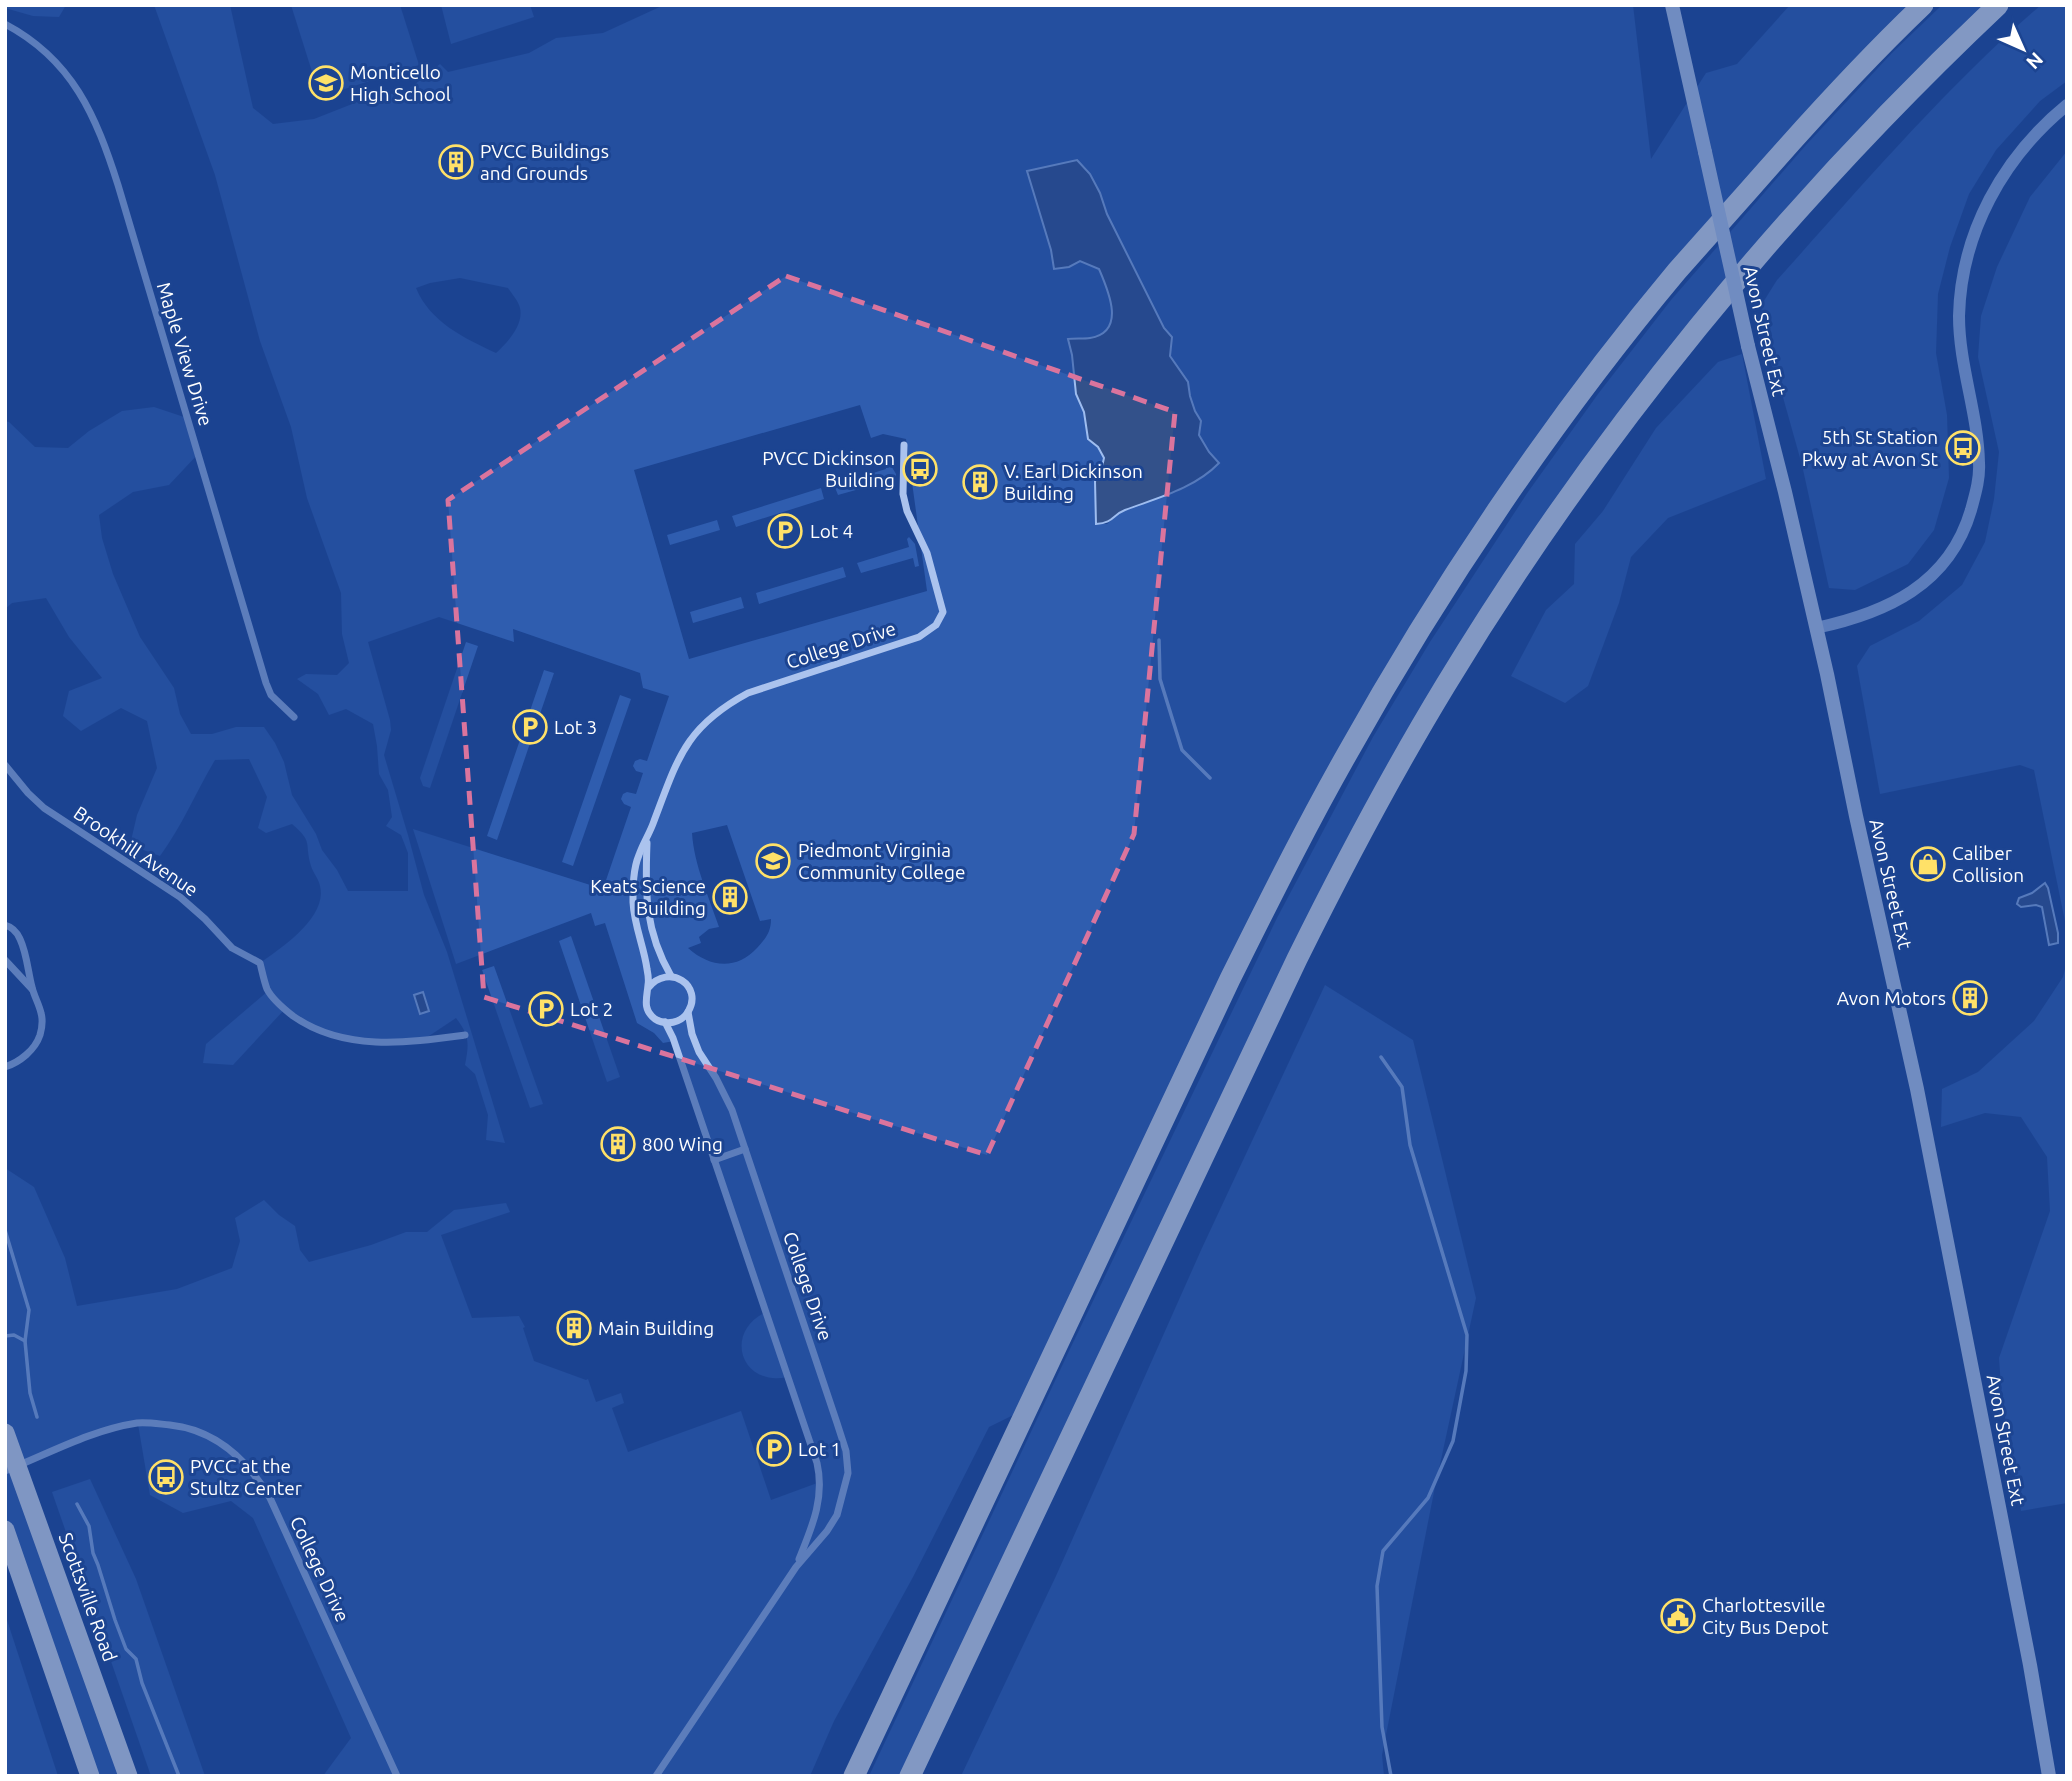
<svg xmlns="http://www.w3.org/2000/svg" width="2072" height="1781" font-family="Ubuntu,sans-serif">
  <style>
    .green { fill: #2f5daf; fill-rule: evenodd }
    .water { fill: #33518a; stroke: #9ebdf0; stroke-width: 2 }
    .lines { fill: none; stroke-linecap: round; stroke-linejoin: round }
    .stream { stroke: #9ebdf0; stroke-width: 3.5 }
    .minor { stroke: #abc3ee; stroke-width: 7 }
    .tertiary { stroke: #abc3ee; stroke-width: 12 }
    .secondary { stroke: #d8e4fa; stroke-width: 14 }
    .trunk { stroke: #f8faff; stroke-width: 19 }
    .motorway { stroke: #fff; stroke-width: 21 }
    .secondary-bridge { stroke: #d8e4fa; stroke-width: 14 }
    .marked { fill: none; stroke: #da749d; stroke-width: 5; stroke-dasharray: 14 9; stroke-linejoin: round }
    .labels { text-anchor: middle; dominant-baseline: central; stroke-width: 6; stroke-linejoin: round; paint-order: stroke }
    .poi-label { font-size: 19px; fill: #fff; stroke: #1c4491; text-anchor: start }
    .street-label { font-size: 19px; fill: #fff; stroke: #1c4491 }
  </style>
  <rect width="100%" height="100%" fill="#1c4491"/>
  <g class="green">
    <polygon points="5,5 66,5 59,17 33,16 5,8"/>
    <path d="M154,5H230L253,108L273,124L314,119L375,95L404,93L440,64L448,72L529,53L556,38L603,33L664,5H1633L1651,159L1706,73L1737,64L1790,5H1923L1617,346L1347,753L1028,1408L989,1427L913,1577L834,1721L810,1776H323L351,1738L253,1518L231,1501L183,1513L150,1495L138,1424L98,1433L17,1467L128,1776H90L5,1530V1168L34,1187L65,1258L77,1306L177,1289L232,1268L240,1241L235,1218L264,1200L279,1215L295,1226L300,1250L309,1262L371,1245L406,1232H427L454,1210L506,1203L510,1212L441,1235L472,1318L519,1316L525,1327L523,1328L534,1361L586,1380L588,1379L596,1402L621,1393L624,1403L612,1408L628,1452L741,1411L771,1500L820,1482L787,1377C741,1387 723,1332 766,1312L674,1041L663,1043L654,1033L637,1023L605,923L595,926L591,913L456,964L413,829L603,889L631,807L624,804L621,799L623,794L627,792L636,794L643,773L636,771L633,766L635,761L640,759L647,761L669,696L643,688L640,673L513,629L514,642L439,617L368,642L390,720L391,730L384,755L408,835L424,895L447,952L505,1143L486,1140L488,1115L475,1074L465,1065C469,1044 470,1036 456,1018L423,1040L387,1042L333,1036L284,1010L233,1065L203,1063L206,1044L268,991L260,963C281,948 328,917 320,886C319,879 313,873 311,866C304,842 314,843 292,824L266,833L258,828L267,797L249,759L215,760C196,792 182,826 160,856L130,845L137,815L157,768L147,721L121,708L81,731L63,716L69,691L102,678L69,637L46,598L12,603L5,609V421L9,422L35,447L68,448L89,431L122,411L154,407L187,418L198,454L169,485L133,492L99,515L102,538L113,574L140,637L174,688L180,714L191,734H212L236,727H264L275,743L284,762L292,795L316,834L322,850L337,870L348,891H408V853L401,835L386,826L392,817L388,790L379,774L377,746L373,724L346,709L329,715L318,694L297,679L306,674L337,675L349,663L342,634L341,593L307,498L291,427L260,341L215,175ZM1076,160L1090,174L1100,193L1107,214L1164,328L1172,337L1170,356L1188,382L1190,396L1195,411L1201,421L1199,435L1209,452L1219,463L1178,490L1122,511L1107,524H1096L1095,481L1100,476L1104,458L1098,447L1088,439L1084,412L1076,394L1072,355L1080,338C1127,338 1111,296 1099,269L1080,261L1069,267L1054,268L1051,250L1027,172ZM460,278L508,288C512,294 519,302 520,308C524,325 507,343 496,353C464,338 430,322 416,288L430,283ZM860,405L871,438L883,434L906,439L927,591L689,659L634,470ZM727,825L760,921L771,919C771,932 766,938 757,948C736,971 709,967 688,948L701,943L699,937L709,929L719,927C709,897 694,865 692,833Z"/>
    <polygon points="291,5 400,5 419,65 320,97"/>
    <polygon points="441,5 530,5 534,17 451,44"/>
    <polygon points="1942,5 1990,5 1769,233 1411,732 905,1776 869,1776 1070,1349 1277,918 1373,737 1430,642 1528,492 1598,394 1671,300 1806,145 1892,53"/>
    <path d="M2041,5H2067V81L2040,101L1996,150L1969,194L1950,247L1938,294L1936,353L1947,415L1949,478L1934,530L1908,564L1855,590L1829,588L1802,465L1777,376L1759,339L1762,304L1777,280C1862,186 1945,88 2041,5Z"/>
    <polygon points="2067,151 2067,931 2034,770 2020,765 1880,794 1857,666 1870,646 1919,621 1962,585 1985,542 1994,499 1999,452 1978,357 1981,316 1997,267 2030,197"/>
    <polygon points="1742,354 1766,479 1668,518 1631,557 1619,603 1588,686 1565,703 1511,676 1546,610 1574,584 1575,544 1603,511 1656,428 1718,362"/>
    <polygon points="887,459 896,474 896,489 891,490 888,481 838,495 834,485 886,469 884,460"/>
    <polygon points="821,488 824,499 736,527 732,516"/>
    <polygon points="717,520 720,530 670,545 667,535"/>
    <polygon points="909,537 915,544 919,566 915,567 913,558 861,573 857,563 909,547 907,539"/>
    <polygon points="843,567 846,577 759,604 756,593"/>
    <polygon points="741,597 744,608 693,623 690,612"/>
    <polygon points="466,642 478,646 430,788 423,786 420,778"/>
    <polygon points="544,670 554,673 497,840 487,836"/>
    <polygon points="620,695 631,699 573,866 562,862"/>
    <polygon points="571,936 620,1077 607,1082 559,941"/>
    <polygon points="2067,961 2067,1503 2021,1511 2002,1400 1999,1358 2050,1211 2047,1157 2021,1117 1985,1113 1941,1127 1942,1089 1978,1072 2034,1021 2063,977"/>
    <polygon points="494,966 543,1104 530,1108 482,970"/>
    <polygon points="1325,985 1413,1040 1476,1298 1434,1492 1382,1755 1384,1776 961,1776 1056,1576 1202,1248"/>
    <polygon points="90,1479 136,1579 205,1776 151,1776 52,1492"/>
    <polygon points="5,1614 58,1776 5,1776"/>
  </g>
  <g class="water">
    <path d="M1077,160L1090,174L1100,193L1107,214L1164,328L1172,337L1170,356L1188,382L1190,396L1195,411L1201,421L1199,435L1209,452L1219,463C1194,489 1157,498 1125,510C1112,515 1114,523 1096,524L1095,481L1100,476L1104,458L1098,447L1088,439L1084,412L1076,394L1072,355L1068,339C1075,338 1083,339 1090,338C1127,332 1108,290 1099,269L1080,261L1069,267L1054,269L1051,250L1027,171Z"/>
    <polygon points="2045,883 2048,888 2058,933 2058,943 2049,945 2042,907 2036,905 2021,907 2017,904 2019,898 2032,893"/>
    <polygon points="423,992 429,1011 420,1014 414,995"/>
  </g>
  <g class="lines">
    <g class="stream">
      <polyline points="1159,640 1160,679 1182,750 1210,778"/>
      <polyline points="1381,1057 1402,1087 1410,1145 1467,1335 1466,1371 1453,1441 1428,1498 1383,1551 1377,1586 1381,1700 1382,1727 1391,1776"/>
      <polyline points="5,1230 29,1310 25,1341 30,1393 37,1417"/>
      <polyline points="5,1336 14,1335 25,1341"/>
      <polyline points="77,1504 89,1526 93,1553 98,1565 115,1620 126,1649 136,1659 142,1683 179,1776"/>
    </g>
    <g class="minor">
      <path d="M5,24C73,60 96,116 118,185L266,683L271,695L294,717"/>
      <path d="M5,765L28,793L44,808L180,897L205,919L232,948L260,963C262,971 264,981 267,989C272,999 284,1009 293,1016C344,1052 407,1043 465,1035"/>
      <path d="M647,843C645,894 645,931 671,976"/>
      <path d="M5,925C12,927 17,932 20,939C27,954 28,972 32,987C34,996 39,1004 41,1013C43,1020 42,1028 40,1035C35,1050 20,1062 5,1067"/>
      <polyline points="5,960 32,989"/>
      <path d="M648,988C669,962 704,986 688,1012C681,1023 666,1026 655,1019C642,1009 647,998 648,985C649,980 648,974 647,969C644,947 634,925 633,902C633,887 633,869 639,855C643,843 650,833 654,821C678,758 685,727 748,693L919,637L936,625L943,612L927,553L907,511L903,494L904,445"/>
      <path d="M665,1022L673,1038L817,1463C825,1498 812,1527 799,1559"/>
      <polyline points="714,1160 745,1149"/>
      <path d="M5,1471C48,1454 91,1430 137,1423C148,1422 159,1424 170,1425C216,1430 247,1459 270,1498L397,1776"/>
      <polyline points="656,1776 796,1567 827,1531 837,1515 848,1473 846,1451 837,1423 732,1110 716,1078 699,1052 692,1034 688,1012"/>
    </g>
    <path class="tertiary" d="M1816,628C1886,613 1949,585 1971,510C1975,495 1980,479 1979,463C1978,413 1959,366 1959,316C1961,233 2003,157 2067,105"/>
    <g class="secondary">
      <polyline points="1672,5 1705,152"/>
      <polyline points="1748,346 1785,492 1827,674 1856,816 1917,1089 2030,1665 2049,1776"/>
    </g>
    <g class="trunk">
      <polyline points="5,1433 128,1776"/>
      <polyline points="5,1530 90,1776"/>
    </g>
    <g class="motorway">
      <path d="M854,1776L1230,979C1268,903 1305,828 1347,754C1440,587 1554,418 1677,271C1701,244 1725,217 1749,190C1805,126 1862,63 1923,5"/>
      <path d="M910,1776L1297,959C1343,866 1391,775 1445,686C1596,436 1785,206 1998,5"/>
    </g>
    <polyline class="secondary-bridge" points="1705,152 1748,346"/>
  </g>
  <path d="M0 0H2072V1781H0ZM786,276L1175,412L1134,834L987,1155L484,997L448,500Z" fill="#1c4491" fill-opacity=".55" fill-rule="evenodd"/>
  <path class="marked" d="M786,276L1175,412L1134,834L987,1155L484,997L448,500Z"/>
  <defs>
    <symbol id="school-ring" viewBox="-11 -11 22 22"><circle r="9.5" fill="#1c4491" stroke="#ffe168" stroke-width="1.5"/><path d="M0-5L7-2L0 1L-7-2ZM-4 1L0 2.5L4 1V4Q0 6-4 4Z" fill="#ffe168"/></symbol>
    <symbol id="building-ring" viewBox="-11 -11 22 22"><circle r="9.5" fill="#1c4491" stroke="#ffe168" stroke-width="1.5"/><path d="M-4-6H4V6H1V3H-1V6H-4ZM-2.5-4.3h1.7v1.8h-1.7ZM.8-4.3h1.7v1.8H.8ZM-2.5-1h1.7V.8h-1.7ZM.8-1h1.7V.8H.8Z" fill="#ffe168"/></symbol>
    <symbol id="bus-ring" viewBox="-11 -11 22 22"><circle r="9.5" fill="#1c4491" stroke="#ffe168" stroke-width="1.5"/><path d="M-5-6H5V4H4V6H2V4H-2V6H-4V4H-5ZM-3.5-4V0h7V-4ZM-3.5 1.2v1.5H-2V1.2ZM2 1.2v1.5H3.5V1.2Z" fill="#ffe168"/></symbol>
    <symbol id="parking-ring" viewBox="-11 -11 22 22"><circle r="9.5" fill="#1c4491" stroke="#ffe168" stroke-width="1.5"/><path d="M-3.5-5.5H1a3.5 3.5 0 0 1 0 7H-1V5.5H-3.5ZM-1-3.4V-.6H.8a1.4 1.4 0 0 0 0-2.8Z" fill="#ffe168"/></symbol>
    <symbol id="university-ring" viewBox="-11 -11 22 22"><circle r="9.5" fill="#1c4491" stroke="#ffe168" stroke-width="1.5"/><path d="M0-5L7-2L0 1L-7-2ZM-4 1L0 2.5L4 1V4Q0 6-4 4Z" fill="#ffe168"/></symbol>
    <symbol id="shop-ring" viewBox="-11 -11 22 22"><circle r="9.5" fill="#1c4491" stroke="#ffe168" stroke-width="1.5"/><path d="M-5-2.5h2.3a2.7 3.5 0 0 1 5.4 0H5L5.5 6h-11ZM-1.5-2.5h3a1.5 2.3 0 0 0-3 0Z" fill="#ffe168"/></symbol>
    <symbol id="civic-ring" viewBox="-11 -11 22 22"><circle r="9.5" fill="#1c4491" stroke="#ffe168" stroke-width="1.5"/><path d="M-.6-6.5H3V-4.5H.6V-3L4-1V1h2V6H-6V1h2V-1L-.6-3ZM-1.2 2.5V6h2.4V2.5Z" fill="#ffe168"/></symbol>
  </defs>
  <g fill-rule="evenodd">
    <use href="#school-ring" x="307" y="64" width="38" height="38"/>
    <use href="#building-ring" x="437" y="143" width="38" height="38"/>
    <use href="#bus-ring" x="1944" y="429" width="38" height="38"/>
    <use href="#bus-ring" x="901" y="450" width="38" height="38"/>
    <use href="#building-ring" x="961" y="463" width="38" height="38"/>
    <use href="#parking-ring" x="766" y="512" width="38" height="38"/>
    <use href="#parking-ring" x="511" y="708" width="38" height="38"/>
    <use href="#university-ring" x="754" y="842" width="38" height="38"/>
    <use href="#shop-ring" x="1909" y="845" width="38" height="38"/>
    <use href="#building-ring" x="711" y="878" width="38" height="38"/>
    <use href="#building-ring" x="1951" y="979" width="38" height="38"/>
    <use href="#parking-ring" x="527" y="990" width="38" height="38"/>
    <use href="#building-ring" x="599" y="1125" width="38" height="38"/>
    <use href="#building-ring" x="555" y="1309" width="38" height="38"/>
    <use href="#parking-ring" x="755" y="1430" width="38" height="38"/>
    <use href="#bus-ring" x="147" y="1458" width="38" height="38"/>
    <use href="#civic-ring" x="1659" y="1597" width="38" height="38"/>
  </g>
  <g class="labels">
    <g class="poi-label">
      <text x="350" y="72">Monticello<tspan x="350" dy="22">High School</tspan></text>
      <text x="480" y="151">PVCC Buildings<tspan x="480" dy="22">and Grounds</tspan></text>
      <text x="1938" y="437" text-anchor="end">5th St Station<tspan x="1938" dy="22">Pkwy at Avon St</tspan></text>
      <text x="895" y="458" text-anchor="end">PVCC Dickinson<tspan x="895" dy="22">Building</tspan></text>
      <text x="1004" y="471">V. Earl Dickinson<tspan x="1004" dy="22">Building</tspan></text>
      <text x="810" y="531">Lot 4</text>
      <text x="554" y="727">Lot 3</text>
      <text x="798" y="850">Piedmont Virginia<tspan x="798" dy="22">Community College</tspan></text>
      <text x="1952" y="853">Caliber<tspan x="1952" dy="22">Collision</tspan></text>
      <text x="706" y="886" text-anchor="end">Keats Science<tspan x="706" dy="22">Building</tspan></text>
      <text x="1946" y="998" text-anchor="end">Avon Motors</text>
      <text x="570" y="1009">Lot 2</text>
      <text x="642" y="1144">800 Wing</text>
      <text x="598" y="1328">Main Building</text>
      <text x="798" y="1449">Lot 1</text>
      <text x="190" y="1466">PVCC at the<tspan x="190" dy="22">Stultz Center</tspan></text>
      <text x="1702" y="1605">Charlottesville<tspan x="1702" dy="22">City Bus Depot</tspan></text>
    </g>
    <g class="street-label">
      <text transform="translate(1765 331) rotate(77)">Avon Street Ext</text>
      <text transform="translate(185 354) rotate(73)">Maple View Drive</text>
      <text transform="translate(841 645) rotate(-18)">College Drive</text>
      <text transform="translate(136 851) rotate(34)">Brookhill Avenue</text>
      <text transform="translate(1891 884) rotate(77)">Avon Street Ext</text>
      <text transform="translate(808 1286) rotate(71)">College Drive</text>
      <text transform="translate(2006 1440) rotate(79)">Avon Street Ext</text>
      <text transform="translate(320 1569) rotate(65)">College Drive</text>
      <text transform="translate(88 1597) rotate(70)">Scottsville Road</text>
    </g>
  </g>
  <rect width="2072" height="1781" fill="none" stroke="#ffffff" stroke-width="14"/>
  <g transform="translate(2023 49) rotate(135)" stroke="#1c4491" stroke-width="5" paint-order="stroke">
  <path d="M0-5L12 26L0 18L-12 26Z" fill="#ffffff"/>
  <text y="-10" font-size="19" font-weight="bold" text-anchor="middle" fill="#ffffff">N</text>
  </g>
</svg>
